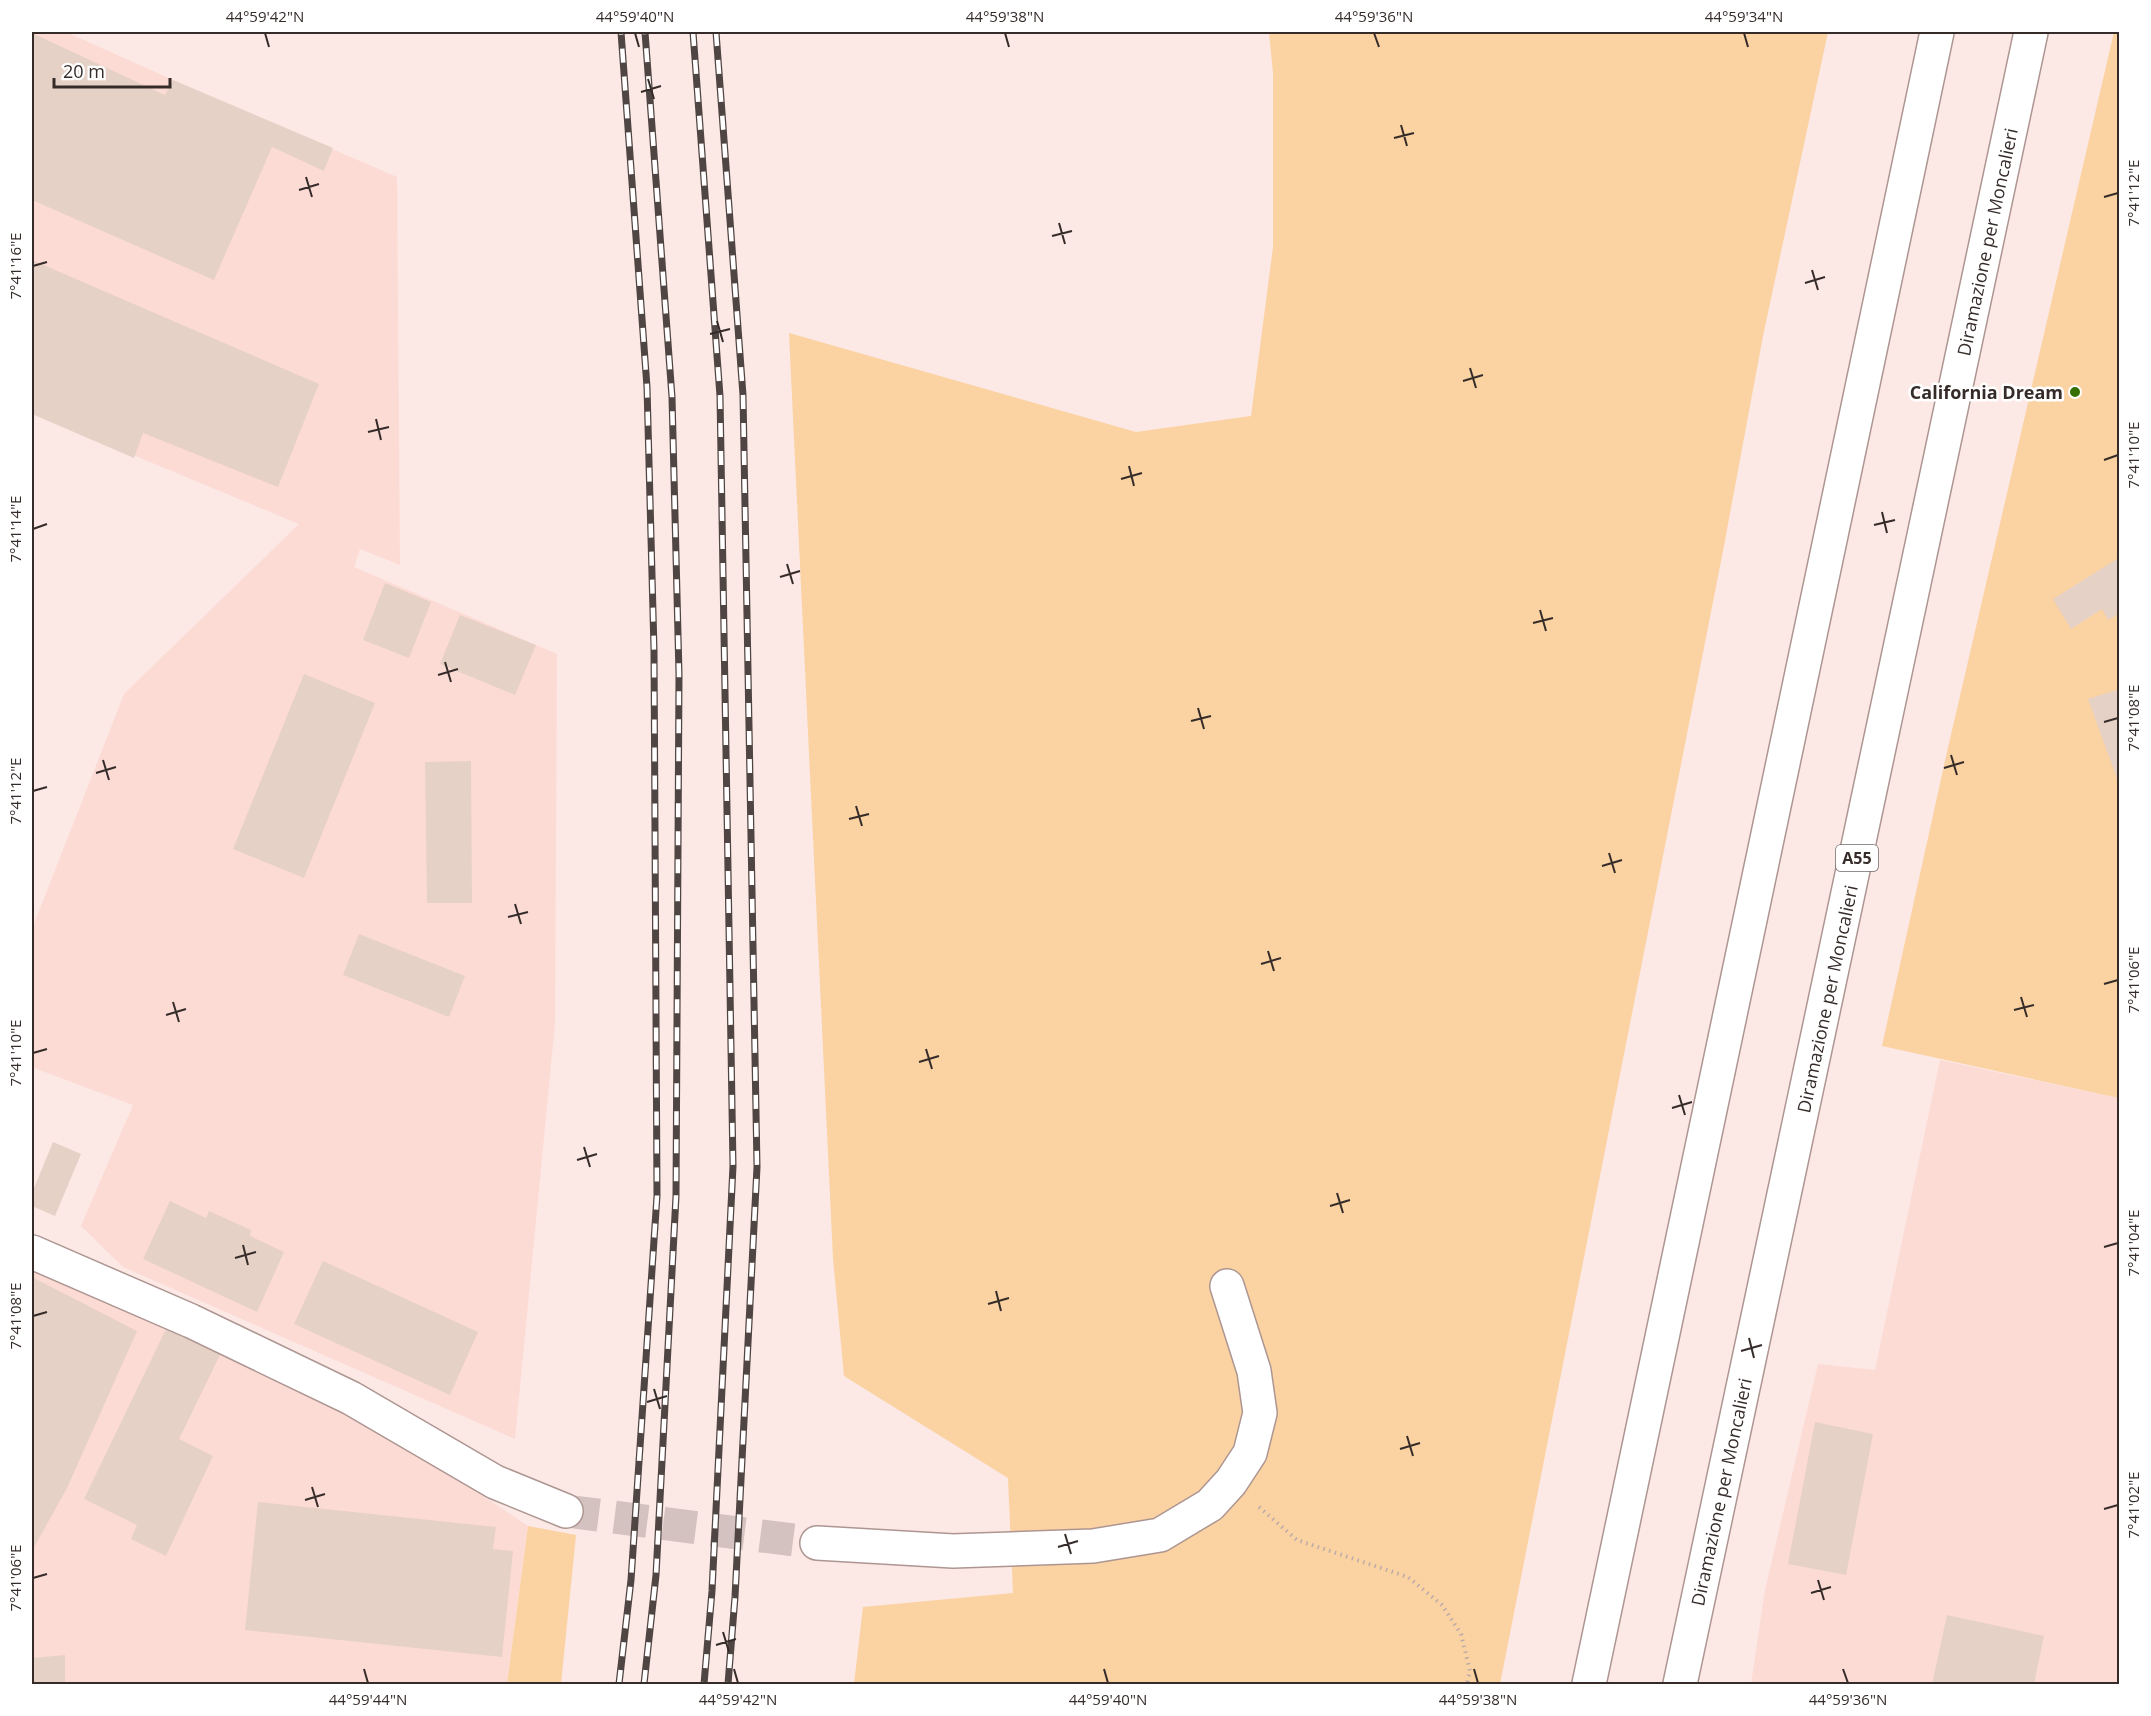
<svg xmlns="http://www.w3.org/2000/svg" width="2151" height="1716" font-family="'Open Sans',sans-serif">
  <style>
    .built { fill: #fddbd5 }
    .green { fill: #fbd2a1 }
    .building { fill: #e6d1c6 }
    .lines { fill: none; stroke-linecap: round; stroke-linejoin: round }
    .minor-tunnel { stroke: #d4c2c0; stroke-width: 33; stroke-dasharray: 33 16; stroke-linecap: butt }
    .minor-casing { stroke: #ad9692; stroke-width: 36 }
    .motorway-casing { stroke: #ad9692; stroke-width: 36 }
    .path { stroke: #bcaba9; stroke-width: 4; stroke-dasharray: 1.5 4.5; stroke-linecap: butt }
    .minor { stroke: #fff; stroke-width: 33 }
    .motorway { stroke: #fff; stroke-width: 33 }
    .rail-casing { stroke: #4f4542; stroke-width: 7 }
    .rail { stroke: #fff; stroke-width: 4.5; stroke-dasharray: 14; stroke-linecap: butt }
    .ticks { fill: none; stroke: #352c2a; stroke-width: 2 }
    .poi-dot { fill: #357000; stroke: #fff; stroke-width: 2 }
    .labels { text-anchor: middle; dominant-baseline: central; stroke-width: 5; stroke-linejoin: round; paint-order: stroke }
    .shield { fill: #fff; stroke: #726b6a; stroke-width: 1.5 }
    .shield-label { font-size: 16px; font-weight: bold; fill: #352c2a }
    .street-label { font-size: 18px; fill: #352c2a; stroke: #fff }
    .poi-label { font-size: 18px; font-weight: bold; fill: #352c2a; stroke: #fff; text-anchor: end }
    .neatline { fill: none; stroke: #352c2a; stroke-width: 2 }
    .ticks-label { font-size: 15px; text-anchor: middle; fill: #352c2a }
  </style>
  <rect width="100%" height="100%" fill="#fce8e5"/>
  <g class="built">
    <polygon points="32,32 66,32 173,80 397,177 400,565 360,549 354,567 557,654 555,1023 515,1439 123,1267 81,1226 133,1105 34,1068 32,1061 32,929 124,694 299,524 32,413"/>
    <polygon points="1940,1060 2119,1098 2119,1684 1751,1684 1765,1590 1818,1364 1875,1370"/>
    <polygon points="32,1269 380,1427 528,1526 507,1684 32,1684"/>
  </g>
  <g class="green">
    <polygon points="1269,32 1828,32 1763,336 1723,551 1500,1684 854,1684 863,1607 1013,1593 1008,1478 844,1376 833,1258 789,333 1136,432 1251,416 1273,247 1273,73"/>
    <polygon points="2114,32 2119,32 2119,1098 1882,1046 1947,752"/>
    <polygon points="528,1526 576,1535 561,1684 507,1684"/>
  </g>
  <g class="building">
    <polygon points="32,33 165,95 173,80 333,148 324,171 272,147 214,280 32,200"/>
    <polygon points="32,260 319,384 278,487 143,433 134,458 32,414"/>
    <polygon points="2120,557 2120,613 2108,620 2102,609 2071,629 2053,599"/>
    <polygon points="385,583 431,602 409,658 363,640"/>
    <polygon points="460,615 536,645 515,695 440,664"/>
    <polygon points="304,674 375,703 304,878 233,849"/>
    <polygon points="2120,689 2120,784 2119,784 2088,699"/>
    <polygon points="471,761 472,903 427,903 425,762"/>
    <polygon points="359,934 465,976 449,1017 343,975"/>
    <polygon points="53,1142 81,1154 55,1216 32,1206 32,1193"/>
    <polygon points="170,1201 206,1218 209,1211 251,1230 250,1236 284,1252 257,1312 143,1259"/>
    <polygon points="323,1261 478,1332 450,1395 294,1324"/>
    <polygon points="32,1277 137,1331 67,1488 32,1551"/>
    <polygon points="166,1329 220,1355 179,1439 213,1456 166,1556 131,1539 137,1525 84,1499"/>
    <polygon points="1815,1422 1873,1434 1846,1575 1788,1564"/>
    <polygon points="258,1502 496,1527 493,1549 513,1551 502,1657 245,1630"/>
    <polygon points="1947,1615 2044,1636 2034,1684 1932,1684"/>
    <polygon points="65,1655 65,1684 32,1684 32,1658"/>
  </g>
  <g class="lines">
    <polyline class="minor-tunnel" points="566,1511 817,1543"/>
    <defs>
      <g id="minor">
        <polyline points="32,1252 191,1321 351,1398 495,1482 566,1511"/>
        <polyline points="817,1543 953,1551 1093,1546 1160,1535 1210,1505 1231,1482 1250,1453 1260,1413 1254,1371 1227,1286"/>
      </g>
      <g id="motorway">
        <polyline points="1589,1684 1937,32"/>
        <polyline points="1680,1684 2031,32"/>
      </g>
    </defs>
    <use href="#minor" class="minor-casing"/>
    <use href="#motorway" class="motorway-casing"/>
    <polyline class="path" points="1259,1507 1297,1540 1408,1577 1442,1605 1461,1634 1470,1671 1467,1684"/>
    <use href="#minor" class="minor"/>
    <use href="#motorway" class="motorway"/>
    <defs>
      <g id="rail">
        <polyline points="693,32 720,396 733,1166 712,1591 704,1684"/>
        <polyline points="716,32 743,395 757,1167 735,1597 728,1684"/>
        <polyline points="619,1684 631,1580 657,1196 654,650 647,387 621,32"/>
        <polyline points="644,1684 656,1575 676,1196 679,674 672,397 645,32"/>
      </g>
    </defs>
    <use href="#rail" class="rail-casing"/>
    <use href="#rail" class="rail"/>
  </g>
  <path class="ticks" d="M265,33L269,47M635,33L639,47M1005,33L1009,47M1374,33L1379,47M1744,33L1748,47M648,79L654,99M641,92L661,86M1401,125L1407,146M1394,138L1414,133M306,177L312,197M299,190L319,184M2104,197L2118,193M1059,223L1065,244M1052,236L1072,231M33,266L47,262M1812,270L1818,290M1805,283L1825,277M717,321L723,342M710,334L730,329M1470,368L1476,388M1463,381L1483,375M376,419L381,440M368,432L389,427M2104,460L2118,455M1129,466L1134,486M1121,479L1142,473M1882,512L1887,533M1874,525L1895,520M33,529L47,524M787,564L793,584M780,577L800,571M1540,610L1546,631M1533,623L1553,618M445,662L451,682M438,675L458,669M1198,708L1204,729M1191,721L1211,716M2104,722L2118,718M1951,755L1957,775M103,760L109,780M1944,768L1964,762M96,773L116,767M33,791L47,787M856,806L862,826M849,819L869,814M1609,853L1615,873M1602,866L1622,860M515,904L521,924M508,917L528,912M1268,951L1274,971M1261,964L1281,958M2104,984L2118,980M2021,997L2027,1017M173,1002L179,1022M2014,1010L2034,1005M166,1015L186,1009M926,1049L932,1069M33,1053L47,1049M919,1062L939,1056M1679,1095L1685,1115M1672,1108L1692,1102M584,1147L590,1167M577,1160L597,1154M1337,1193L1343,1213M1330,1206L1350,1200M243,1245L248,1265M2104,1247L2118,1243M235,1258L256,1252M996,1291L1001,1311M988,1304L1009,1298M33,1316L47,1312M1749,1338L1754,1358M1741,1351L1762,1345M654,1389L660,1409M647,1402L667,1396M1407,1436L1413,1456M1400,1449L1420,1443M312,1487L318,1507M305,1500L325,1494M2104,1509L2118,1505M1065,1534L1071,1554M1058,1547L1078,1541M33,1578L47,1574M1818,1580L1824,1600M1811,1593L1831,1587M723,1632L729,1652M716,1645L736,1639M364,1669L368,1683M734,1669L738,1683M1104,1669L1108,1683M1474,1669L1478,1683M1843,1669L1848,1683"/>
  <circle class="poi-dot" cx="2075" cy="392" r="6"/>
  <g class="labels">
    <rect class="shield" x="1836" y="845" width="42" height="26" rx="4.5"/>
    <g class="shield-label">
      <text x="1857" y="858">A55</text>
    </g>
    <g class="street-label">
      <text transform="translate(1987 242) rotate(-78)">Diramazione per Moncalieri</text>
      <text transform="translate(1827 999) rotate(-78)">Diramazione per Moncalieri</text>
      <text transform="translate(1721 1492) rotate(-78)">Diramazione per Moncalieri</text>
    </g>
    <g class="poi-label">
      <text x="2063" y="392">California Dream</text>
    </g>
  </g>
  <rect width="2151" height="1716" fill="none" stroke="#ffffff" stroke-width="66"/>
  <path d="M54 78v9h116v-9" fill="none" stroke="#352c2a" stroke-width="3"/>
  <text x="63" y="78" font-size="18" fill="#352c2a" stroke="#ffffff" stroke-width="4.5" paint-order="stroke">20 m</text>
  <rect x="33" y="33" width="2085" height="1650" class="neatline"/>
  <g class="ticks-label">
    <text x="265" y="22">44°59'42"N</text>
    <text x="635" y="22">44°59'40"N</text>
    <text x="1005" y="22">44°59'38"N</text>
    <text x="1374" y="22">44°59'36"N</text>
    <text x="1744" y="22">44°59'34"N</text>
    <text transform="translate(2134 193) rotate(-90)" y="5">7°41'12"E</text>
    <text transform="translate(16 266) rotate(-90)" y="5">7°41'16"E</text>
    <text transform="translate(2134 455) rotate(-90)" y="5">7°41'10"E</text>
    <text transform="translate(16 529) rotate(-90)" y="5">7°41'14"E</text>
    <text transform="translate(2134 718) rotate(-90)" y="5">7°41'08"E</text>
    <text transform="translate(16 791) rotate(-90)" y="5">7°41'12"E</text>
    <text transform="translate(2134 980) rotate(-90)" y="5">7°41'06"E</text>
    <text transform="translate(16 1053) rotate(-90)" y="5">7°41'10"E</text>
    <text transform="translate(2134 1243) rotate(-90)" y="5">7°41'04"E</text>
    <text transform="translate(16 1316) rotate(-90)" y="5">7°41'08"E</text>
    <text transform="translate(2134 1505) rotate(-90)" y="5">7°41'02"E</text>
    <text transform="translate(16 1578) rotate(-90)" y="5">7°41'06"E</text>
    <text x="368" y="1705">44°59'44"N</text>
    <text x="738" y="1705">44°59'42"N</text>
    <text x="1108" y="1705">44°59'40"N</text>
    <text x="1478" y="1705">44°59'38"N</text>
    <text x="1848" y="1705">44°59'36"N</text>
  </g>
</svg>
